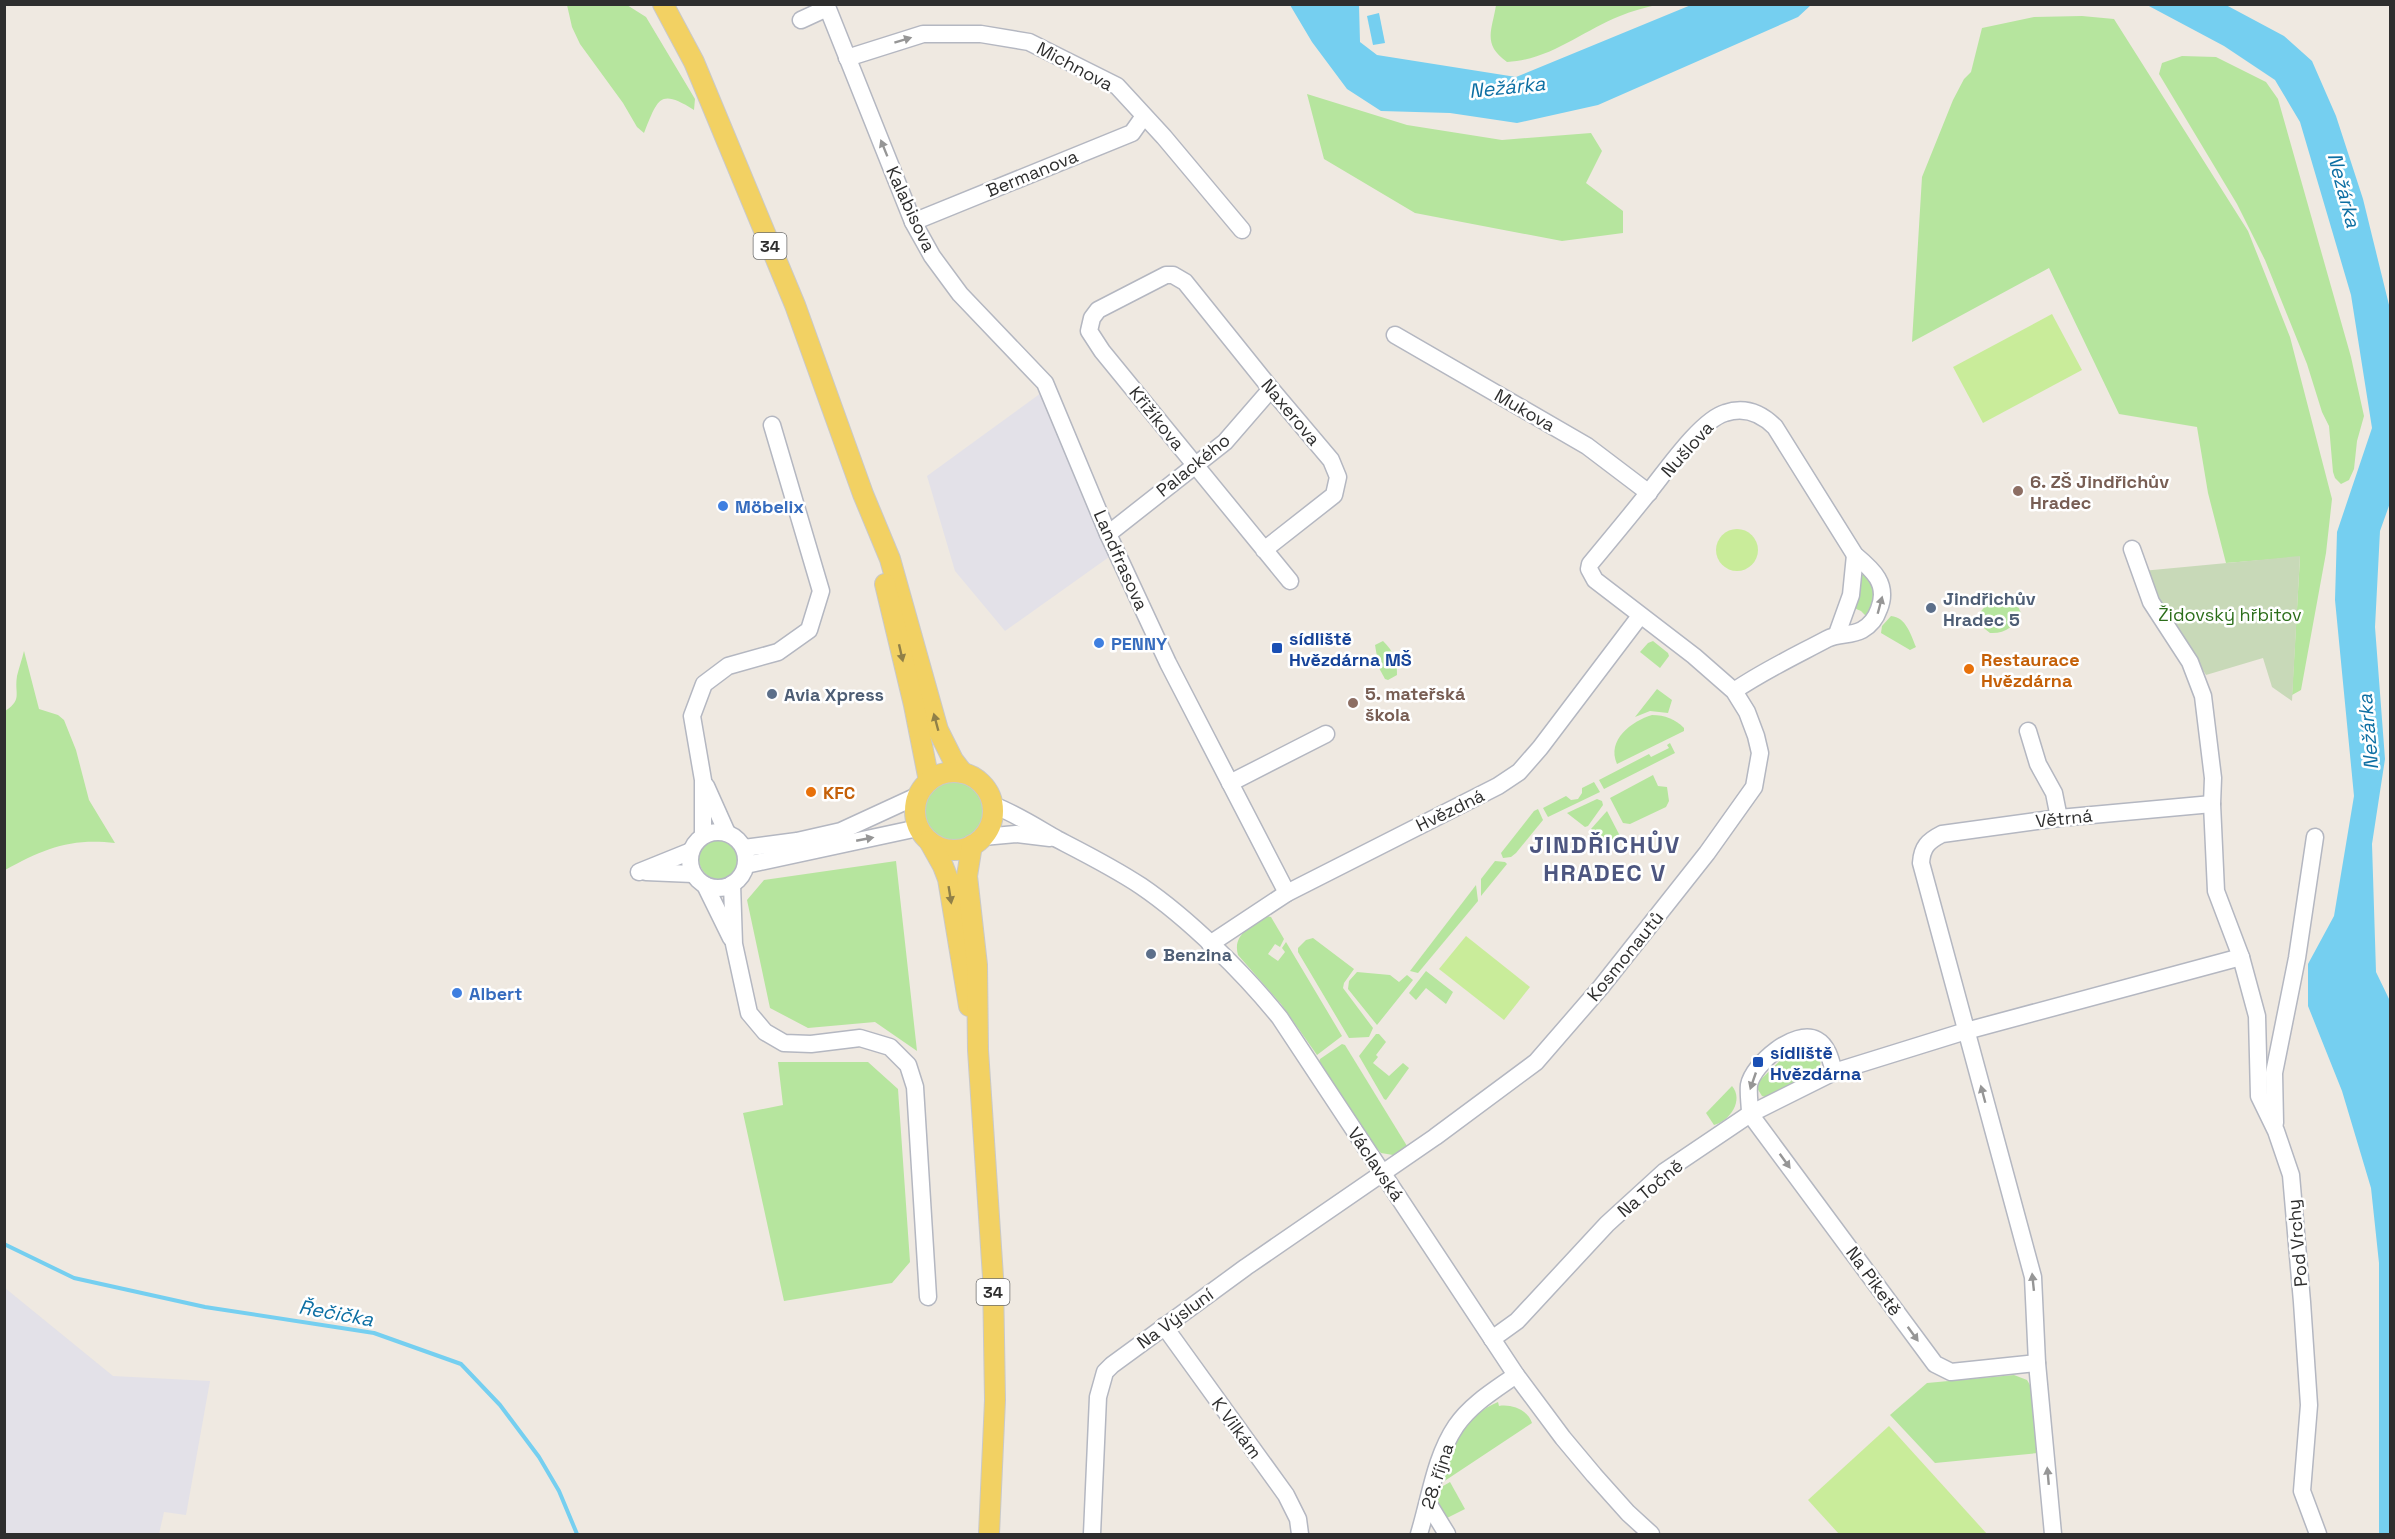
<svg xmlns="http://www.w3.org/2000/svg" width="2395" height="1539" font-family="'Space Grotesk',sans-serif">
  <style>
    .industrial { fill: #e3e1e8 }
    .green { fill: #b6e59e }
    .cemetery { fill: #c8d9b8 }
    .pitch { fill: #c9ec9a }
    .water { fill: #75cff0 }
    .lines { fill: none; stroke-linecap: round; stroke-linejoin: round }
    .stream { stroke: #75cff0; stroke-width: 4 }
    .minor-casing { stroke: #b4b7c1; stroke-width: 19 }
    .major-casing { stroke: #c9c9c9; stroke-width: 22 }
    .minor { stroke: #fff; stroke-width: 16 }
    .major { stroke: #f2d163; stroke-width: 20 }
    .oneway { fill: #969696 }
    .oneway2 { fill: #908048 }
    .education-dot { fill: #8d6e63; stroke: #fff; stroke-width: 2 }
    .shop-dot { fill: #3f7fe0; stroke: #fff; stroke-width: 2 }
    .service-dot { fill: #5c6f8a; stroke: #fff; stroke-width: 2 }
    .transit-dot { fill: #1a4fb4; stroke: #fff; stroke-width: 2 }
    .food-dot { fill: #e8710a; stroke: #fff; stroke-width: 2 }
    .labels { text-anchor: middle; dominant-baseline: central; stroke-width: 5; stroke-linejoin: round; paint-order: stroke }
    .shield { fill: #fff; stroke: #6d6d6d; stroke-width: 1.5 }
    .shield-label { font-size: 16px; font-weight: bold; fill: #2e2e2e }
    .street-label { font-size: 18px; fill: #2e2e2e; stroke: #fff }
    .education-label { font-size: 18px; font-weight: bold; fill: #785e54; stroke: #fff; text-anchor: start }
    .shop-label { font-size: 18px; font-weight: bold; fill: #366cbe; stroke: #fff; text-anchor: start }
    .service-label { font-size: 18px; font-weight: bold; fill: #4e5e75; stroke: #fff; text-anchor: start }
    .park-label { font-size: 18px; fill: #2c6e1b; stroke: #fff }
    .transit-label { font-size: 18px; font-weight: bold; fill: #164399; stroke: #fff; text-anchor: start }
    .food-label { font-size: 18px; font-weight: bold; fill: #c56008; stroke: #fff; text-anchor: start }
    .water-label { font-size: 20px; font-style: italic; fill: #0d6fa3; stroke: #fff }
    .district-label { font-size: 24px; font-weight: bold; letter-spacing: 1.5px; fill: #4d5680; stroke: #fff }
  </style>
  <rect width="100%" height="100%" fill="#efe9e1"/>
  <g class="industrial">
    <polygon points="1041,393 1109,557 1005,631 955,571 927,476"/>
    <polygon points="5,1288 113,1376 210,1381 186,1515 164,1512 159,1534 5,1534"/>
  </g>
  <g class="green">
    <path d="M567,5H627L646,17L695,99L694,110C659,88 658,99 644,133L637,127L623,103L580,44L572,27Z"/>
    <path d="M1496,5V4L1656,5C1644,8 1632,11 1620,16C1582,31 1550,60 1507,62C1482,44 1492,31 1496,5Z"/>
    <polygon points="2082,16 2114,19 2248,231 2290,337 2332,499 2326,553 2301,690 2292,695 2300,557 2226,563 2208,493 2197,427 2119,414 2049,268 1912,342 1922,177 1953,100 1964,79 1971,72 1982,28 2034,17"/>
    <polygon points="2182,56 2216,57 2266,82 2278,99 2351,357 2364,416 2357,441 2354,469 2349,480 2341,484 2335,478 2333,472 2329,426 2322,412 2307,364 2265,260 2237,204 2159,74 2162,63"/>
    <polygon points="1307,94 1407,125 1502,140 1591,133 1602,151 1586,183 1623,211 1623,233 1562,241 1415,213 1324,159"/>
    <polygon points="1864,573 1868,574 1876,592 1868,618 1861,611 1854,608 1861,576"/>
    <path d="M2005,596L2016,602L2021,613C2015,626 2005,634 1990,633L1980,625L1978,615L1987,604Z"/>
    <path d="M1891,616C1906,617 1911,635 1916,647L1910,650L1881,633L1882,626Z"/>
    <path d="M1383,641C1394,652 1397,660 1397,675L1388,680L1385,679L1379,668L1375,645Z"/>
    <polygon points="1653,641 1668,653 1669,656 1660,668 1640,652 1648,643"/>
    <path d="M24,651L39,709L58,715L64,720L76,750L89,800L115,843C69,838 44,849 5,870V711C23,699 14,694 17,676C19,668 22,659 24,651Z"/>
    <polygon points="1657,689 1672,700 1668,713 1650,711 1635,717"/>
    <path d="M1652,715C1665,715 1675,719 1684,728V731L1617,764C1606,740 1632,721 1652,715Z"/>
    <polygon points="1670,743 1675,753 1604,789 1599,780 1649,754 1651,757 1669,748 1667,745"/>
    <polygon points="1653,775 1658,786 1667,787 1669,801 1666,807 1630,824 1623,823 1610,798"/>
    <circle cx="954" cy="811" r="30"/>
    <polygon points="1594,782 1600,792 1548,817 1543,808 1566,796 1571,800 1578,799 1582,793 1582,788"/>
    <polygon points="1597,799 1602,801 1603,805 1588,826 1585,827 1567,813"/>
    <polygon points="1538,809 1543,820 1516,853 1511,857 1503,858 1501,853 1534,811"/>
    <polygon points="1607,811 1620,836 1611,846 1591,829"/>
    <circle cx="719" cy="859" r="20"/>
    <polygon points="896,861 917,1051 875,1022 808,1028 770,1008 747,900 764,880"/>
    <polygon points="1495,861 1505,862 1507,864 1481,896 1481,879"/>
    <polygon points="1476,885 1478,901 1418,973 1410,971"/>
    <path d="M1267,916L1271,917L1284,939L1280,947L1275,944L1268,954L1278,961L1285,952L1282,948L1286,942L1342,1036L1317,1055L1281,1004L1238,955C1232,934 1252,926 1267,916Z"/>
    <polygon points="1313,938 1354,969 1344,983 1343,988 1373,1028 1369,1037 1349,1038 1298,952 1298,948 1306,940"/>
    <polygon points="1426,971 1453,992 1446,1004 1426,988 1416,1000 1409,993"/>
    <polygon points="1357,972 1390,975 1399,982 1407,975 1413,980 1377,1025 1348,989 1349,981"/>
    <polygon points="1376,1034 1379,1034 1386,1042 1376,1055 1378,1057 1373,1063 1389,1076 1403,1063 1409,1068 1386,1100 1384,1099 1359,1056"/>
    <polygon points="1342,1044 1345,1045 1407,1146 1393,1155 1381,1153 1375,1146 1319,1062 1320,1059"/>
    <path d="M1800,1046C1817,1048 1825,1054 1818,1072L1765,1097L1762,1096L1757,1088V1083L1793,1048Z"/>
    <polygon points="778,1062 868,1062 898,1089 910,1262 892,1283 784,1301 743,1113 783,1105"/>
    <path d="M1732,1086C1744,1100 1730,1121 1714,1125L1706,1113Z"/>
    <polygon points="2014,1375 2027,1380 2033,1390 2038,1453 1935,1463 1890,1415 1927,1383"/>
    <path d="M1498,1402L1499,1406C1512,1404 1528,1410 1532,1423L1440,1484C1445,1450 1466,1415 1498,1402Z"/>
    <path d="M1450,1482L1465,1509L1447,1518C1440,1510 1436,1500 1438,1489Z"/>
  </g>
  <polygon class="cemetery" points="2300,556 2292,701 2272,687 2263,658 2206,675 2142,571"/>
  <g class="pitch">
    <polygon points="2052,314 2082,370 1983,423 1953,367"/>
    <circle cx="1737" cy="550" r="21"/>
    <polygon points="1466,936 1530,987 1504,1020 1439,969"/>
    <polygon points="1889,1426 1987,1534 1839,1534 1808,1500"/>
  </g>
  <g class="water">
    <polygon points="1290,5 1359,5 1360,42 1377,55 1516,77 1691,5 1811,5 1798,17 1598,105 1517,123 1450,113 1381,111 1347,89 1312,42"/>
    <polygon points="2147,5 2226,5 2284,36 2312,61 2336,116 2363,199 2390,309 2390,503 2380,531 2375,627 2385,759 2372,844 2376,972 2390,1001 2390,1534 2379,1534 2379,1263 2371,1188 2342,1091 2308,1006 2308,964 2334,916 2354,796 2335,600 2337,532 2372,428 2351,295 2300,122 2275,80 2224,46"/>
    <polygon points="1379,13 1385,43 1373,45 1367,16"/>
  </g>
  <g class="lines">
    <polyline class="stream" points="4,1244 74,1278 205,1307 374,1333 461,1364 500,1405 539,1457 559,1491 577,1534"/>
    <defs>
      <g id="minor">
        <polyline points="826,4 913,222 932,256 960,294 1045,383 1108,534 1168,663 1287,893"/>
        <polyline points="801,20 827,8"/>
        <polyline points="847,58 923,34 981,34 1029,42 1117,86 1164,137 1242,230"/>
        <polyline points="913,222 1132,133 1144,116"/>
        <polyline points="1395,335 1587,446 1649,493"/>
        <polyline points="1108,534 1225,442 1271,389"/>
        <polyline points="2132,549 2151,602 2190,662 2203,696 2213,778 2212,804 2216,891 2241,957 2257,1016 2259,1096 2276,1131 2291,1175 2302,1302 2309,1405 2302,1491 2318,1534"/>
        <polyline points="1264,550 1334,495 1338,477 1331,460 1271,389 1185,282 1173,275 1166,275 1098,310 1092,318 1089,331 1102,351 1290,581"/>
        <polyline points="1837,634 1851,595 1855,555"/>
        <polyline points="2028,731 2038,764 2054,793 2059,818"/>
        <polyline points="1230,783 1326,734"/>
        <polyline points="706,786 727,833"/>
        <path d="M993,805C1016,814 1036,827 1057,839C1086,854 1114,868 1141,886C1188,918 1244,973 1280,1018L1516,1375L1563,1438L1594,1475L1628,1513L1651,1534"/>
        <circle cx="718" cy="860" r="28"/>
        <polyline points="703,835 703,780 692,716 704,684 728,666 778,652 809,630 821,591 772,425"/>
        <polyline points="983,837 1016,834 1050,838"/>
        <polyline points="744,848 797,841 841,831 917,796"/>
        <polyline points="746,865 918,828"/>
        <polyline points="639,872 691,851"/>
        <polyline points="646,872 693,874"/>
        <polyline points="732,884 734,944 749,1013 765,1032 784,1043 811,1044 860,1038 890,1047 908,1065 915,1087 928,1297"/>
        <polyline points="705,885 731,938"/>
        <polyline points="1210,944 1287,893 1498,786 1519,772 1540,748 1640,616"/>
        <path d="M1834,1072C1831,1061 1828,1046 1817,1040C1795,1028 1753,1064 1749,1085C1748,1094 1750,1105 1750,1114L1935,1364L1951,1372L2037,1363"/>
        <polyline points="2275,1123 2274,1073 2297,958 2315,837"/>
        <polyline points="1164,1326 1286,1495 1298,1519 1300,1534"/>
        <polyline points="1492,1339 1517,1321 1607,1224 1664,1172 1750,1114 1834,1072 1966,1031 2241,957"/>
        <polyline points="1428,1503 1447,1534"/>
        <path d="M1092,1534L1098,1397L1105,1372L1112,1365L1246,1267L1435,1137L1536,1062L1601,987L1707,853L1754,787L1760,753L1756,736L1747,712L1734,691L1694,656L1595,580L1589,569L1590,564C1610,540 1630,516 1649,492C1666,471 1701,420 1725,413C1745,406 1761,413 1775,427L1855,555C1873,570 1889,584 1879,609C1876,618 1871,625 1862,630C1851,636 1838,633 1827,639C1795,656 1763,671 1734,691"/>
        <path d="M1419,1534C1430,1498 1435,1457 1456,1426C1471,1404 1495,1390 1516,1375"/>
        <path d="M2053,1534L2037,1363L2033,1277L1921,863C1922,847 1928,841 1942,834L2059,818L2212,804"/>
      </g>
      <g id="major">
        <polyline points="663,4 694,62 795,305 863,494 890,559 938,730 953,760 963,773"/>
        <polyline points="885,584 914,705 929,781"/>
        <circle cx="954" cy="811" r="39"/>
        <polyline points="929,841 943,866 948,879 969,1006"/>
        <polyline points="972,845 967,876 977,965 978,1050 993,1277 995,1400 989,1534"/>
      </g>
    </defs>
    <use href="#minor" class="minor-casing"/>
    <use href="#major" class="major-casing"/>
    <use href="#minor" class="minor"/>
    <use href="#major" class="major"/>
  </g>
  <defs><path id="oneway-solid" d="M-6-.8H1V-3.2L6.5 0L1 3.2V.8H-6Z" transform="scale(1.5)"/></defs>
  <g class="oneway">
    <use href="#oneway-solid" transform="translate(903 40) rotate(-17)"/>
    <use href="#oneway-solid" transform="translate(884 148) rotate(-112)"/>
    <use href="#oneway-solid" transform="translate(1880 605) rotate(-75)"/>
    <use href="#oneway-solid" transform="translate(865 839) rotate(-11)"/>
    <use href="#oneway-solid" transform="translate(1753 1081) rotate(109)"/>
    <use href="#oneway-solid" transform="translate(1983 1094) rotate(-105)"/>
    <use href="#oneway-solid" transform="translate(1785 1161) rotate(54)"/>
    <use href="#oneway-solid" transform="translate(2033 1282) rotate(-96)"/>
    <use href="#oneway-solid" transform="translate(1913 1334) rotate(54)"/>
    <use href="#oneway-solid" transform="translate(2048 1476) rotate(-95)"/>
  </g>
  <g class="oneway2">
    <use href="#oneway-solid" transform="translate(901 653) rotate(77)"/>
    <use href="#oneway-solid" transform="translate(936 722) rotate(-105)"/>
    <use href="#oneway-solid" transform="translate(950 895) rotate(81)"/>
  </g>
  <g class="education-dot">
    <circle cx="2018" cy="491" r="6"/>
    <circle cx="1353" cy="703" r="6"/>
  </g>
  <g class="shop-dot">
    <circle cx="723" cy="506" r="6"/>
    <circle cx="1099" cy="643" r="6"/>
    <circle cx="457" cy="993" r="6"/>
  </g>
  <g class="service-dot">
    <circle cx="1931" cy="608" r="6"/>
    <circle cx="772" cy="694" r="6"/>
    <circle cx="1151" cy="954" r="6"/>
  </g>
  <g class="transit-dot">
    <rect x="1271" y="642" width="12" height="12" rx="3"/>
    <rect x="1752" y="1056" width="12" height="12" rx="3"/>
  </g>
  <g class="food-dot">
    <circle cx="1969" cy="669" r="6"/>
    <circle cx="811" cy="792" r="6"/>
  </g>
  <g class="labels">
    <g class="shield">
      <rect x="753.5" y="233" width="33" height="26" rx="4.5"/>
      <rect x="976.5" y="1279" width="33" height="26" rx="4.5"/>
    </g>
    <g class="shield-label">
      <text x="770" y="246">34</text>
      <text x="993" y="1292">34</text>
    </g>
    <g class="street-label">
      <text transform="translate(1075 66) rotate(28)">Michnova</text>
      <text transform="translate(1032 173) rotate(-22)">Bermanova</text>
      <text transform="translate(911 209) rotate(65)">Kalabisova</text>
      <text transform="translate(1525 410) rotate(30)">Mukova</text>
      <text transform="translate(1291 412) rotate(50)">Naxerova</text>
      <text transform="translate(1157 418) rotate(51)">Křižíkova</text>
      <text transform="translate(1687 449) rotate(-48)">Nušlova</text>
      <text transform="translate(1193 465) rotate(-39)">Palackého</text>
      <text transform="translate(1121 560) rotate(66)">Landfrasova</text>
      <text transform="translate(1450 810) rotate(-26)">Hvězdná</text>
      <text transform="translate(2064 818) rotate(-6)">Větrná</text>
      <text transform="translate(1625 956) rotate(-51)">Kosmonautů</text>
      <text transform="translate(1376 1164) rotate(56)">Václavská</text>
      <text transform="translate(1650 1188) rotate(-40)">Na Točně</text>
      <text transform="translate(2297 1243) rotate(-95)">Pod Vrchy</text>
      <text transform="translate(1874 1281) rotate(54)">Na Piketě</text>
      <text transform="translate(1175 1318) rotate(-36)">Na Výsluní</text>
      <text transform="translate(1237 1428) rotate(54)">K Vilkám</text>
      <text transform="translate(1437 1476) rotate(-72)">28. října</text>
    </g>
    <g class="education-label">
      <text x="2030" y="481">6. ZŠ Jindřichův<tspan x="2030" dy="21">Hradec</tspan></text>
      <text x="1365" y="693">5. mateřská<tspan x="1365" dy="21">škola</tspan></text>
    </g>
    <g class="shop-label">
      <text x="735" y="506">Möbelix</text>
      <text x="1111" y="643">PENNY</text>
      <text x="469" y="993">Albert</text>
    </g>
    <g class="service-label">
      <text x="1943" y="598">Jindřichův<tspan x="1943" dy="21">Hradec 5</tspan></text>
      <text x="784" y="694">Avia Xpress</text>
      <text x="1163" y="954">Benzina</text>
    </g>
    <g class="park-label">
      <text x="2230" y="614">Židovský hřbitov</text>
    </g>
    <g class="transit-label">
      <text x="1289" y="638">sídliště<tspan x="1289" dy="21">Hvězdárna MŠ</tspan></text>
      <text x="1770" y="1052">sídliště<tspan x="1770" dy="21">Hvězdárna</tspan></text>
    </g>
    <g class="food-label">
      <text x="1981" y="659">Restaurace<tspan x="1981" dy="21">Hvězdárna</tspan></text>
      <text x="823" y="792">KFC</text>
    </g>
    <g class="water-label">
      <text transform="translate(1507 87) rotate(-6)">Nežárka</text>
      <text transform="translate(2344 190) rotate(75)">Nežárka</text>
      <text transform="translate(2368 732) rotate(-95)">Nežárka</text>
      <text transform="translate(336 1313) rotate(10)">Řečička</text>
    </g>
    <g class="district-label">
      <text x="1605" y="844">JINDŘICHŮV<tspan x="1605" dy="28">HRADEC V</tspan></text>
    </g>
  </g>
  <rect width="2395" height="1539" fill="none" stroke="#2e2e2e" stroke-width="12"/>
</svg>
